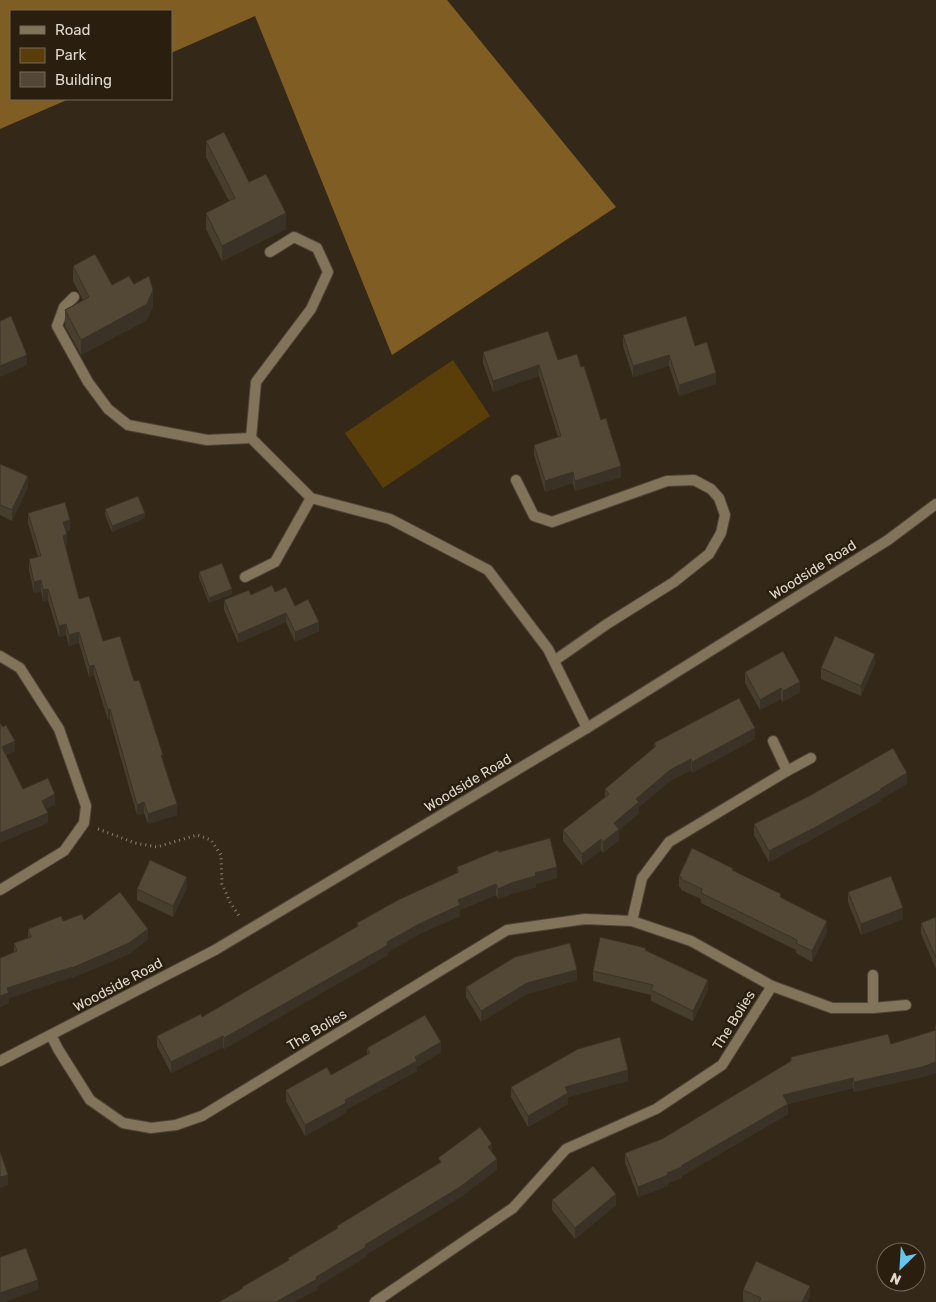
<svg xmlns="http://www.w3.org/2000/svg" width="936" height="1302" font-family="Rubik,sans-serif">
  <style>
    .green { fill: #5a3e0a }
    .forest { fill: #805e23 }
    .lines { fill: none; stroke-linecap: round; stroke-linejoin: round }
    .service-casing { stroke: #4f4536; stroke-width: 12 }
    .minor-casing { stroke: #4f4536; stroke-width: 12 }
    .path { stroke: #8b8275; stroke-width: 3; stroke-dasharray: 1 4; stroke-linecap: butt }
    .service { stroke: #82735b; stroke-width: 10 }
    .minor { stroke: #82735b; stroke-width: 10 }
    .wall { fill: #473e2e }
    .shaded-wall { fill: #3a3226 }
    .building { fill: #534836; stroke: #3a3226 }
    .labels { text-anchor: middle; dominant-baseline: central; stroke-width: 5; stroke-linejoin: round; paint-order: stroke }
    .street-label { font-size: 14px; fill: #dfd8ce; stroke: #2a1f0f }
  </style>
  <rect width="100%" height="100%" fill="#342919"/>
  <polygon class="green" points="453,360 490,416 383,488 345,433"/>
  <polygon class="forest" points="0,0 447,0 616,207 392,355 255,16 171,53 171,11 11,11 11,99 69,99 0,129"/>
  <g class="lines">
    <defs>
      <g id="service">
        <polyline points="74,297 64,307 57,326 88,382 108,409 128,425 207,440 251,438 256,382 311,309 328,272 317,248 294,237 270,252"/>
        <polyline points="516,480 534,516 552,522 667,481 694,480 711,489 719,498 725,515 721,533 709,554 674,582 607,624 554,661"/>
        <polyline points="245,577 275,562 311,498"/>
      </g>
      <g id="minor">
        <polyline points="251,438 311,498 390,519 488,570 548,649 587,728"/>
        <polyline points="0,656 20,668 59,729 86,806 84,823 64,851 0,890"/>
        <polyline points="773,741 787,771"/>
        <polyline points="632,921 642,878 669,842 787,771 811,758"/>
        <polyline points="873,1008 873,975"/>
        <polyline points="51,1035 58,1049 90,1100 123,1123 151,1128 176,1125 202,1116 507,930 585,919 632,921 691,941 772,986 832,1008 873,1008 906,1005"/>
        <polyline points="0,1061 215,950 587,728 888,540 936,504"/>
        <polyline points="375,1302 513,1208 566,1149 656,1109 722,1065 772,986"/>
      </g>
    </defs>
    <use href="#service" class="service-casing"/>
    <use href="#minor" class="minor-casing"/>
    <polyline class="path" points="98,829 135,843 157,847 197,835 211,840 221,855 222,884 230,902 239,916"/>
    <use href="#service" class="service"/>
    <use href="#minor" class="minor"/>
  </g>
  <g class="wall">
    <polygon points="206,141 249,182 286,229 222,261 206,229 206,213 229,201 206,157"/>
    <polygon points="73,266 112,285 134,284 153,306 147,320 81,355 65,326 65,310 83,300 73,281"/>
    <polygon points="623,335 695,346 716,384 679,396 669,366 633,377 623,346"/>
    <polygon points="483,352 558,360 581,367 601,420 621,477 575,491 573,483 545,492 534,455 534,445 558,437 539,376 493,392 483,363"/>
    <polygon points="0,464 28,487 12,521 0,515"/>
    <polygon points="105,509 145,518 112,532 105,515"/>
    <polygon points="28,513 70,530 66,532 67,545 65,546 79,599 103,641 134,681 163,762 177,815 148,824 144,813 137,815 110,720 108,720 94,675 89,677 79,643 69,646 66,635 59,637 48,600 43,601 41,591 34,593 29,570 29,559 38,557 28,523"/>
    <polygon points="199,572 232,594 209,603 199,578"/>
    <polygon points="275,592 295,606 319,631 295,642 286,622 238,643 224,610 224,600 251,595"/>
    <polygon points="875,664 861,696 821,679 821,668"/>
    <polygon points="745,672 800,692 783,702 781,699 760,710 745,683"/>
    <polygon points="755,739 692,773 691,770 670,781 639,807 639,813 619,830 619,840 603,853 601,850 582,865 563,841 563,830 605,797 605,789 654,748 654,743"/>
    <polygon points="907,784 881,799 881,801 816,837 769,862 754,835 754,824"/>
    <polygon points="499,852 557,878 536,884 536,887 511,894 498,899 496,895 460,910 460,916 419,934 388,952 388,955 224,1049 223,1047 171,1073 157,1046 157,1036 202,1017 357,927 357,923 457,873 457,867"/>
    <polygon points="734,871 781,898 827,932 812,962 796,953 796,950 701,903 701,899 681,890 681,888 679,887 679,876"/>
    <polygon points="187,888 173,917 137,900 137,889"/>
    <polygon points="848,892 903,919 861,935 848,902"/>
    <polygon points="936,917 936,969 921,934 921,923"/>
    <polygon points="84,920 148,939 129,954 72,978 72,977 9,998 9,1003 0,1007 0,958 14,952 14,943 28,938 28,929 63,921"/>
    <polygon points="646,950 708,990 693,1021 651,1001 651,995 593,981 593,971"/>
    <polygon points="577,980 527,994 481,1022 466,997 466,987"/>
    <polygon points="936,1022 936,1073 922,1077 854,1092 853,1088 788,1104 788,1114 682,1176 682,1178 668,1183 668,1186 638,1197 625,1163 625,1153 662,1139 791,1062 791,1057 891,1044 935,1030"/>
    <polygon points="367,1048 441,1052 417,1067 417,1071 346,1110 346,1113 305,1136 286,1101 286,1090 331,1075 367,1055"/>
    <polygon points="628,1081 568,1097 568,1104 528,1127 511,1097 511,1087"/>
    <polygon points="552,1200 616,1205 575,1239 552,1210"/>
    <polygon points="743,1290 810,1297 807,1302 746,1302 743,1301"/>
  </g>
  <g class="shaded-wall">
    <polygon points="286,213 286,229 222,261 222,246"/>
    <polygon points="153,290 153,306 147,320 81,355 81,340"/>
    <polygon points="27,355 27,365 0,377 0,366"/>
    <polygon points="669,355 669,366 633,377 633,366"/>
    <polygon points="539,365 539,376 493,392 493,381"/>
    <polygon points="716,373 716,384 679,396 679,385"/>
    <polygon points="621,466 621,477 575,491 575,481"/>
    <polygon points="573,472 573,483 545,492 545,481"/>
    <polygon points="28,476 28,487 12,521 12,510"/>
    <polygon points="145,513 145,518 112,532 112,526"/>
    <polygon points="70,520 70,530 63,532 63,522"/>
    <polygon points="67,534 67,545 63,546 63,536"/>
    <polygon points="41,580 41,591 34,593 34,582"/>
    <polygon points="48,589 48,600 43,601 43,590"/>
    <polygon points="232,589 232,594 209,603 209,598"/>
    <polygon points="286,613 286,622 238,643 238,634"/>
    <polygon points="319,622 319,631 295,642 295,632"/>
    <polygon points="66,624 66,635 59,637 59,626"/>
    <polygon points="79,632 79,643 69,646 69,635"/>
    <polygon points="875,654 875,664 861,696 861,686"/>
    <polygon points="94,665 94,675 89,677 89,666"/>
    <polygon points="800,682 800,692 783,702 783,691"/>
    <polygon points="781,688 781,699 760,710 760,700"/>
    <polygon points="110,709 110,720 108,720 108,710"/>
    <polygon points="755,728 755,739 692,773 692,762"/>
    <polygon points="15,741 15,751 2,758 2,747"/>
    <polygon points="691,759 691,770 670,781 639,807 639,813 619,830 619,840 603,853 603,842 614,823 636,799 670,770"/>
    <polygon points="907,773 907,784 881,799 881,801 816,837 769,862 769,851"/>
    <polygon points="55,794 55,805 42,811 42,801"/>
    <polygon points="144,802 144,813 137,815 137,805"/>
    <polygon points="177,804 177,815 148,824 148,814"/>
    <polygon points="48,813 48,823 0,843 0,833"/>
    <polygon points="601,839 601,850 582,865 582,854"/>
    <polygon points="557,867 557,878 536,884 536,887 511,894 498,899 498,889 535,873"/>
    <polygon points="187,877 187,888 173,917 173,906"/>
    <polygon points="496,884 496,895 460,910 460,916 419,934 388,952 388,955 224,1049 224,1038 458,900"/>
    <polygon points="903,908 903,919 861,935 861,924"/>
    <polygon points="827,921 827,932 812,962 812,951"/>
    <polygon points="148,929 148,939 129,954 72,978 72,968"/>
    <polygon points="72,967 72,977 9,998 9,1003 0,1007 0,996 7,988"/>
    <polygon points="577,970 577,980 527,994 481,1022 481,1011 527,983"/>
    <polygon points="708,980 708,990 693,1021 693,1011"/>
    <polygon points="223,1036 223,1047 171,1073 171,1062"/>
    <polygon points="441,1042 441,1052 417,1067 417,1071 346,1110 346,1113 305,1136 305,1125"/>
    <polygon points="936,1062 936,1073 922,1077 854,1092 854,1082"/>
    <polygon points="628,1070 628,1081 568,1097 568,1104 528,1127 528,1116 565,1087"/>
    <polygon points="853,1078 853,1088 783,1105 783,1095"/>
    <polygon points="788,1104 788,1114 682,1176 682,1178 668,1183 668,1186 638,1197 638,1187 681,1166"/>
    <polygon points="492,1144 492,1155 488,1147"/>
    <polygon points="497,1159 497,1170 460,1198 366,1255 366,1257 317,1287 317,1290 295,1302 276,1302"/>
    <polygon points="8,1175 8,1185 0,1188 0,1177"/>
    <polygon points="616,1194 616,1205 575,1239 575,1228"/>
    <polygon points="38,1280 38,1290 5,1302 0,1302 0,1293"/>
    <polygon points="810,1286 810,1297 807,1302 802,1302"/>
  </g>
  <g class="building">
    <polygon points="224,132 249,182 266,174 286,213 222,246 206,213 235,198 206,141"/>
    <polygon points="95,254 112,285 129,276 134,284 149,276 153,290 147,304 81,340 65,310 89,297 73,266"/>
    <polygon points="11,316 27,355 0,366 0,321"/>
    <polygon points="686,316 695,346 707,342 716,373 679,385 669,355 633,366 623,335"/>
    <polygon points="548,331 558,360 577,354 581,367 584,366 601,420 606,418 621,466 575,481 573,472 545,481 534,445 561,436 539,365 493,381 483,352"/>
    <polygon points="0,464 28,476 12,510 0,505"/>
    <polygon points="138,496 145,513 112,526 105,509"/>
    <polygon points="65,502 70,520 63,522 67,534 63,536 79,599 89,596 103,641 120,636 134,681 139,680 163,755 161,755 177,804 148,814 144,802 137,805 110,709 108,710 94,665 89,666 79,632 69,635 66,624 59,626 48,589 43,590 41,580 34,582 29,559 41,556 28,513"/>
    <polygon points="222,563 232,589 209,598 199,572"/>
    <polygon points="272,585 275,592 286,587 295,606 308,599 319,622 295,632 286,613 238,634 224,600 249,590 251,595"/>
    <polygon points="835,636 875,654 861,686 821,668"/>
    <polygon points="783,651 800,682 783,691 781,688 760,700 745,672"/>
    <polygon points="739,698 755,728 692,762 691,759 670,770 636,799 639,802 614,823 619,829 603,842 601,839 582,854 563,830 609,794 605,789 656,746 654,743"/>
    <polygon points="0,723 3,727 6,725 15,741 2,747 23,789 48,778 55,794 42,801 48,813 0,833"/>
    <polygon points="893,748 907,773 880,789 881,790 816,827 769,851 754,824 811,795"/>
    <polygon points="550,838 557,867 535,873 536,876 511,883 498,889 496,884 458,900 460,905 419,924 387,942 388,945 224,1038 223,1036 171,1062 157,1036 201,1014 202,1017 358,926 357,923 398,900 459,872 457,867 498,850 499,852"/>
    <polygon points="692,848 734,869 732,870 781,894 780,897 827,921 812,951 796,943 797,940 701,893 702,889 681,879 681,877 679,876"/>
    <polygon points="150,860 187,877 173,906 137,889"/>
    <polygon points="891,876 903,908 861,924 848,892"/>
    <polygon points="120,892 148,929 129,943 72,968 72,967 7,988 9,993 0,996 0,958 17,951 14,943 31,937 28,929 61,916 63,921 82,914 84,920"/>
    <polygon points="936,917 936,958 921,923"/>
    <polygon points="600,937 646,948 645,950 708,980 693,1011 651,990 653,985 593,971"/>
    <polygon points="570,943 577,970 527,983 481,1011 466,987 515,957"/>
    <polygon points="425,1015 441,1042 415,1057 417,1061 345,1100 346,1103 305,1125 286,1090 327,1067 331,1075 370,1053 367,1048"/>
    <polygon points="936,1030 936,1062 922,1067 854,1082 853,1078 783,1095 788,1104 681,1166 682,1167 667,1173 668,1175 638,1187 625,1153 662,1139 791,1061 791,1057 888,1034 891,1044"/>
    <polygon points="620,1037 628,1070 565,1087 568,1093 528,1116 511,1087 578,1049"/>
    <polygon points="480,1127 492,1144 488,1147 497,1159 460,1187 365,1245 366,1247 316,1277 317,1279 276,1302 219,1302 243,1288 242,1287 289,1260 288,1258 338,1228 337,1226 441,1162 438,1158"/>
    <polygon points="0,1151 8,1175 0,1177"/>
    <polygon points="593,1166 616,1194 575,1228 552,1200"/>
    <polygon points="26,1248 38,1280 0,1293 0,1257"/>
    <polygon points="756,1261 810,1286 802,1302 759,1302 761,1298 743,1290"/>
  </g>
  <g class="labels">
    <g class="street-label">
      <text transform="translate(813 570) rotate(-32)">Woodside Road</text>
      <text transform="translate(468 783) rotate(-31)">Woodside Road</text>
      <text transform="translate(118 985) rotate(-28)">Woodside Road</text>
      <text transform="translate(734 1020) rotate(-58)">The Bolies</text>
      <text transform="translate(317 1030) rotate(-31)">The Bolies</text>
    </g>
  </g>
  <rect x="10" y="10" width="162" height="90" fill="#2a1f0f" stroke="#72695b"/>
  <rect x="20" y="26" width="25" height="8" fill="#82735b" stroke="#72695b"/>
  <text x="55" y="35" font-size="15" fill="#dfd8ce">Road</text>
  <rect x="20" y="48" width="25" height="15" fill="#5a3e0a" stroke="#72695b"/>
  <text x="55" y="60" font-size="15" fill="#dfd8ce">Park</text>
  <rect x="20" y="72" width="25" height="15" fill="#534836" stroke="#72695b"/>
  <text x="55" y="85" font-size="15" fill="#dfd8ce">Building</text>
  <g transform="translate(901 1267) rotate(205)"><circle r="24" fill="#2a1f0f" stroke="#72695b"/>
  <path d="M0-4L9 19L0 12L-9 19Z" fill="#64c5ee"/>
  <text y="-8" font-size="14" font-weight="bold" text-anchor="middle" fill="#dfd8ce">N</text>
  </g>
</svg>
